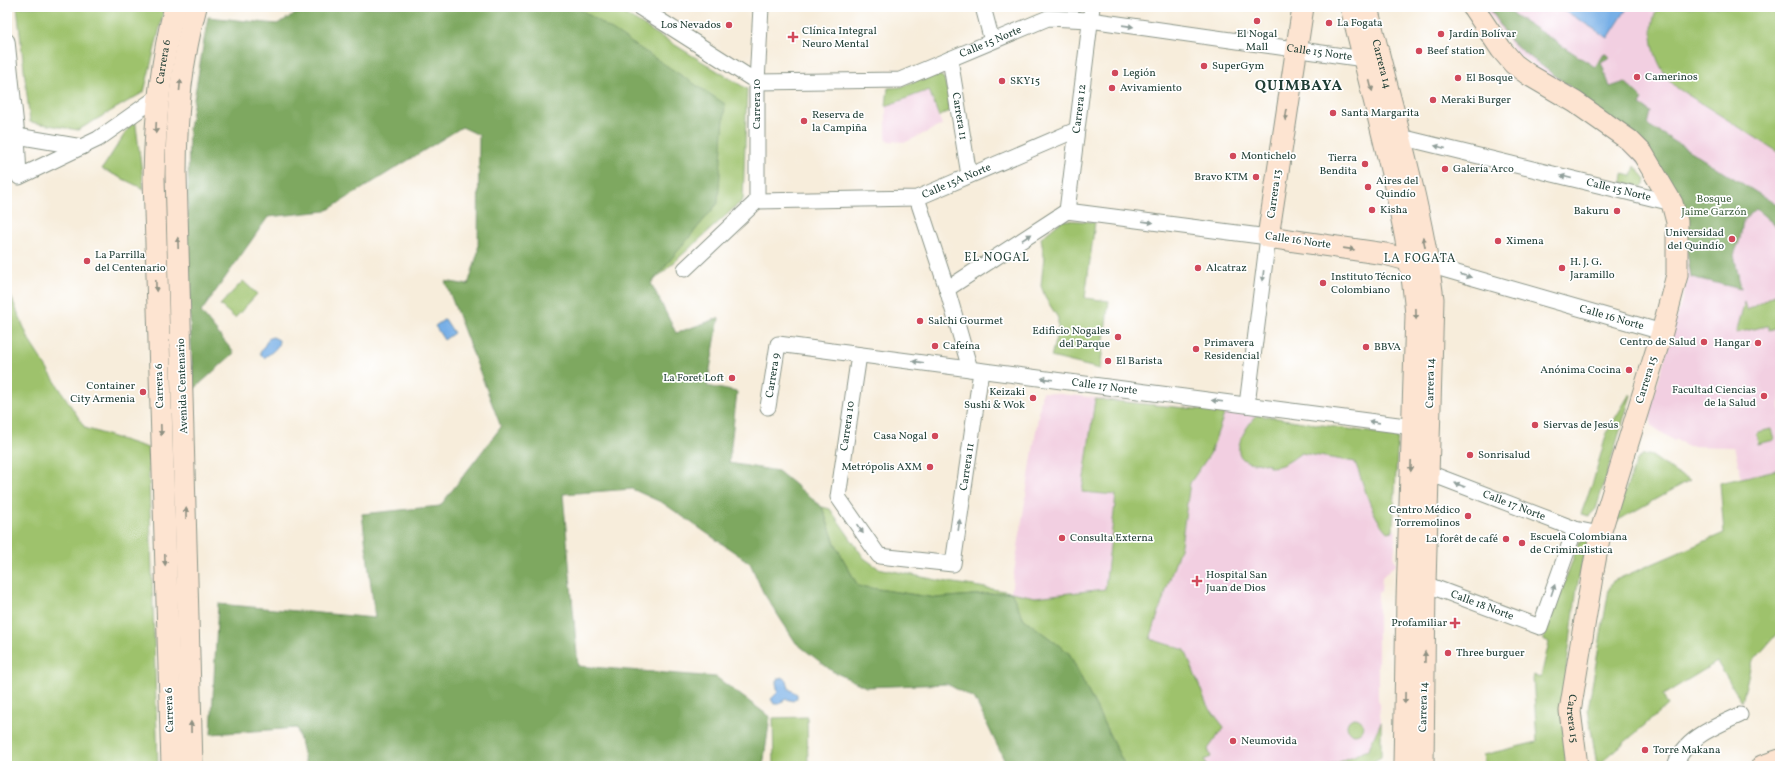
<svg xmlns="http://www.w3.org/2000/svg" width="1787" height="773" font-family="Vollkorn,serif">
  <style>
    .built { fill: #f2cfe1 }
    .green { fill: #9ec26c; stroke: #5e8050 }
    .forest { fill: #7ea860; stroke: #4e724a }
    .water { fill: #77afe6; stroke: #4b768d }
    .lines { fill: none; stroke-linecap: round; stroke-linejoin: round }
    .street-casing { stroke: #8b9588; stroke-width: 17 }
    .secondary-casing { stroke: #8b9588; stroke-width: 23 }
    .street { stroke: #fff; stroke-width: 15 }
    .secondary { stroke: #fde4d1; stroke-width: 21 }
    .oneway { fill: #8f9e9a }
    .oneway2 { fill: #8e9082 }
    .poi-dot { fill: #d1495b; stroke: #fff; stroke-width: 1.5 }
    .labels { text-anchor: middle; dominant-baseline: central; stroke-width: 3.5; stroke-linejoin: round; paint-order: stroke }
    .poi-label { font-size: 11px; fill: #1f3d34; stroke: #fff; text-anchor: start }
    .street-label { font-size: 11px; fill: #1f3d34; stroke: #fff }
    .park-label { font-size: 11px; fill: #456545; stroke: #fff }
    .neighbourhood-label { font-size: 12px; letter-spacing: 1px; fill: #1f3d34; stroke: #fff }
    .district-label { font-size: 15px; font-weight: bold; letter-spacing: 1px; fill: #1f3d34; stroke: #fff }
  </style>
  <rect width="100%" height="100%" fill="#fff"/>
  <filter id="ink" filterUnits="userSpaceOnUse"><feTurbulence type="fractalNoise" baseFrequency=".025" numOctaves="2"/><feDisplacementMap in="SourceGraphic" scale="8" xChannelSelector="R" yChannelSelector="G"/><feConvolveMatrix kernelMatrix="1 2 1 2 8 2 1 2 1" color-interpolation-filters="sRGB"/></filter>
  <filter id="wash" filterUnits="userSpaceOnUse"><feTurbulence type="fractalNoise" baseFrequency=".012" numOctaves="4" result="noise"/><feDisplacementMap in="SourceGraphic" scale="16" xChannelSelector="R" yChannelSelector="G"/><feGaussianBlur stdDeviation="0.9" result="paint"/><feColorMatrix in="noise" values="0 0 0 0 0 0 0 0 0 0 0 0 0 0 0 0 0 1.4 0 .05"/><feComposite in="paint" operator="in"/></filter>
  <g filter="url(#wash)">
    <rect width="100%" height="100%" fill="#f7eddb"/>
    <g class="built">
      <polygon points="1484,7 1780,7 1780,469 1742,478 1734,447 1686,446 1677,439 1674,441 1652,426 1649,412 1687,282 1687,259 1675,198 1540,70 1517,54"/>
      <polygon points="929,90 942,125 906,142 886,141 886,106"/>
      <polygon points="1042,392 1257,415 1375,433 1398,434 1393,530 1396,531 1394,559 1397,563 1382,577 1381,591 1378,593 1378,697 1381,722 1381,757 1366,766 1125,766 1069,653 1024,619 1011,592"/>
    </g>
    <g class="green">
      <polygon points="17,7 165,7 144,92 78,130 30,122"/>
      <polygon points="577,7 613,7 747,89 743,200 651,283 718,203"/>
      <path d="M1658,7H1780V153L1677,88C1656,69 1644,34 1658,7Z"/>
      <polygon points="935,72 944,78 952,109 939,117 929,90 886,106 888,88 901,87"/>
      <polygon points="135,118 144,189 102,169"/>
      <polygon points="1635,166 1646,179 1645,184 1642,187 1622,182 1623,174 1632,176"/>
      <polygon points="1063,220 1095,222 1085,298 1109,301 1100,369 1051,357 1058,329 1058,318 1046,299 1041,286 1044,256 1041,238"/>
      <polygon points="243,281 257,294 235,318 220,305"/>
      <polygon points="7,287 30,342 85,428 148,448 158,766 7,766"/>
      <polygon points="1780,292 1780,327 1769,330 1769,326 1767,326 1736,333 1745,302 1747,310"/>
      <polygon points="1629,395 1631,395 1596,509 1589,516 1581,514 1593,482 1607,432"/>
      <polygon points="1095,399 1225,412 1210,454 1190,483 1181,545 1150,639 1185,650 1207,705 1224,727 1208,749 1211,757 1204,760 1207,766 1125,766 1069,653 1024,619 1011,592 936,598 858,586 836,546 822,507 830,509 864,558 878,568 942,581 1011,592 1035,597 1105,589 1116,495 1082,492"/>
      <path d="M1257,415L1375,433L1398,434L1393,531L1387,532C1370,514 1364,484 1355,462L1301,453C1290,461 1283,467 1269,467V464C1262,463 1253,464 1246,461C1228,452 1248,424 1257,415Z"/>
      <polygon points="1771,429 1774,440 1758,444 1756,434 1758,432"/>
      <polygon points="1648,455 1652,456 1676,473 1690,480 1613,523 1637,460 1642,456"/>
      <polygon points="1780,469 1780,630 1751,664 1742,702 1717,662 1663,695 1668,705 1597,766 1588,709 1609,589 1613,581 1724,533 1720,483"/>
      <polygon points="1585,540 1591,540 1582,564 1577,588 1561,710 1568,766 1485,766 1483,755 1537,742 1533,675 1541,677 1549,642 1543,639 1579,543"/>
      <polygon points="807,717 808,766 774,766 773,718"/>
      <circle cx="1355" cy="726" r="8"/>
      <polygon points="1381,722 1381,757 1366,766 1329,766 1368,750"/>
    </g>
    <g class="forest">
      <polygon points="301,7 577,7 725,104 718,203 651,283 676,333 719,318 707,386 737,392 729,463 778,471 822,507 836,546 858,586 936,598 1011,592 1024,619 1069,653 1125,766 1007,766 975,699 947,684 866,687 832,671 796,643 763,592 750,563 663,503 632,489 563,494 578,666 716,677 770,717 763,766 306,766 297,728 211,734 218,604 375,618 362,514 440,506 501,427 445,281 468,285 478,252 479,135 462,127 326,211 268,217 201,312 234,353 193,390 187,244 189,129 208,17 277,24 299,12"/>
      <polygon points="1489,7 1502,7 1595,67 1604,53 1610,57 1601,62 1610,87 1625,82 1643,99 1640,105 1651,112 1648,125 1780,207 1780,224 1777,227 1756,209 1743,221 1740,239 1734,255 1741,289 1691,277 1680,209 1583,97 1521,50 1509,39"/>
    </g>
    <g class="water">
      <polygon points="1559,7 1628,7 1608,38"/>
      <polygon points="445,319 454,333 444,340 435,326"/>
      <path d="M273,337L279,340C279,349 270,353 264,358L260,353L269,338Z"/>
      <polygon points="782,677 787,680 789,689 797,694 797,698 793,701 786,699 779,704 774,704 771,699 778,692 776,683 778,679"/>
    </g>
  </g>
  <g filter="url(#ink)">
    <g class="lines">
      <defs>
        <g id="street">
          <path id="s1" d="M639,7L757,82L900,80L1048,18L1090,20L1364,59"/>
          <polyline points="983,7 992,41"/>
          <polyline points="7,41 17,136 19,177 98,139 159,96"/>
          <path id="s2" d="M950,59L969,175"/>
          <polyline points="17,136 82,147"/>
          <path id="s3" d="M1401,137L1672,203"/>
          <polyline points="917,198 947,289 970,369"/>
          <path id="s4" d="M757,201L917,198L1076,130"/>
          <path id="s5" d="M757,201V82L761,7"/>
          <path id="s6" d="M1067,211L1092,7"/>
          <path id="s7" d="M1429,265L1662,332"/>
          <polyline points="685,269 757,201"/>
          <polyline points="947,289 1067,211 1268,237 1247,405"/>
          <path id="s8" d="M859,355L838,497L879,556L953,564L981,371"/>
          <path id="s9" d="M768,407L778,344L1421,428"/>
          <path id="s10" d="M1429,473L1575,529L1600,534"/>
          <path id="s11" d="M1425,584L1540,627L1575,529"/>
          <path d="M1675,766C1684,738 1716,726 1740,715"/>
        </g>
        <g id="secondary">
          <polyline points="1303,7 1268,237 1385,254 1422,264"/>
          <path d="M1351,7C1366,68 1382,130 1396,191C1405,232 1413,273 1416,315L1407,598L1404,766"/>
          <path id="s12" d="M1367,7C1390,104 1421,200 1433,299L1425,584L1423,766"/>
          <path id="s13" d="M1473,7L1501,49L1514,64L1529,75L1575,102L1629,140L1643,154L1672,203L1677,222V275L1662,332L1600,534L1593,571L1570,711L1577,766"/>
          <path id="s14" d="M172,766L154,178C155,121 160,63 175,7"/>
          <path d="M192,766L176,174C176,118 181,62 196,7"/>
          <polyline points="1762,766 1780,760"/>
        </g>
      </defs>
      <use href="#street" class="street-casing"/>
      <use href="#secondary" class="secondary-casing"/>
      <use href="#street" class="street"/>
      <use href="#secondary" class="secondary"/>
    </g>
    <defs><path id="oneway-solid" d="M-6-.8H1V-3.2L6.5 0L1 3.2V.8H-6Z"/></defs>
    <g class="oneway">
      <use href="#oneway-solid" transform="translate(1128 26) rotate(8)"/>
      <use href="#oneway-solid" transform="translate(1440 147) rotate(-166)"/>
      <use href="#oneway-solid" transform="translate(1566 177) rotate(-166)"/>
      <use href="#oneway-solid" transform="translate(1148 222) rotate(7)"/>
      <use href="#oneway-solid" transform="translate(1027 237) rotate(-33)"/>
      <use href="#oneway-solid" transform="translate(1263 276) rotate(97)"/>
      <use href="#oneway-solid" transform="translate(1466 276) rotate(16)"/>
      <use href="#oneway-solid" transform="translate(918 362) rotate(-173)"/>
      <use href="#oneway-solid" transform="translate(1047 379) rotate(-173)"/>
      <use href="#oneway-solid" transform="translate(1217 401) rotate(-173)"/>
      <use href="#oneway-solid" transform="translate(1374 422) rotate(-172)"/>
      <use href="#oneway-solid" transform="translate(1460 485) rotate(-159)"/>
      <use href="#oneway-solid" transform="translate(959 525) rotate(-82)"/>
      <use href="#oneway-solid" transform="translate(860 529) rotate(55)"/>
      <use href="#oneway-solid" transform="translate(1553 590) rotate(-71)"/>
    </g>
    <g class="oneway2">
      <use href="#oneway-solid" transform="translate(180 85) rotate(-85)"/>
      <use href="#oneway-solid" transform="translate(1371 86) rotate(76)"/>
      <use href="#oneway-solid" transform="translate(1286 115) rotate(98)"/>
      <use href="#oneway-solid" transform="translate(156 128) rotate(93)"/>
      <use href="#oneway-solid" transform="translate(1424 242) rotate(-102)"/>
      <use href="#oneway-solid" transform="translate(178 243) rotate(-92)"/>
      <use href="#oneway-solid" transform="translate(1349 249) rotate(8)"/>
      <use href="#oneway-solid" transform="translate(156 286) rotate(88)"/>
      <use href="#oneway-solid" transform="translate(1416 314) rotate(89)"/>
      <use href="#oneway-solid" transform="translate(161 430) rotate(88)"/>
      <use href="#oneway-solid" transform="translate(1411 466) rotate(92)"/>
      <use href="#oneway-solid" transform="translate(186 513) rotate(-91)"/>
      <use href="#oneway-solid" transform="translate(165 560) rotate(88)"/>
      <use href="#oneway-solid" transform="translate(1425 657) rotate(-89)"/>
      <use href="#oneway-solid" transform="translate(1405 698) rotate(91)"/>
      <use href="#oneway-solid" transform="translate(191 727) rotate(-91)"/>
    </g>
  </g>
  <g class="poi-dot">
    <circle cx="1257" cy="21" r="4"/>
    <circle cx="1329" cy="23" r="4"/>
    <circle cx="729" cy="25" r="4"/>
    <circle cx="1441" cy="34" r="4"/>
    <path d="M791 31h4v4h4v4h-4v4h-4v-4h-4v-4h4z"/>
    <circle cx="1419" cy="51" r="4"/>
    <circle cx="1204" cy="66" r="4"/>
    <circle cx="1115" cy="73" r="4"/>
    <circle cx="1637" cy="77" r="4"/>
    <circle cx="1458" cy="78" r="4"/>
    <circle cx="1002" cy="81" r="4"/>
    <circle cx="1112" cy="88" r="4"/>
    <circle cx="1433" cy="100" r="4"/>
    <circle cx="1333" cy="113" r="4"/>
    <circle cx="804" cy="121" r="4"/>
    <circle cx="1233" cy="156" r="4"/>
    <circle cx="1365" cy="164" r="4"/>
    <circle cx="1445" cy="169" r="4"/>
    <circle cx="1256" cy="177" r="4"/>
    <circle cx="1368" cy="187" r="4"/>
    <circle cx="1372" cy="210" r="4"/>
    <circle cx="1617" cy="211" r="4"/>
    <circle cx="1732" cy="239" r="4"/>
    <circle cx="1498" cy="241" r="4"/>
    <circle cx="87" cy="261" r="4"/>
    <circle cx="1198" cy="268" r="4"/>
    <circle cx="1562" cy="268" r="4"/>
    <circle cx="1323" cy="283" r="4"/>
    <circle cx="920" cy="321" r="4"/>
    <circle cx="1118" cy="337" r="4"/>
    <circle cx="1704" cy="342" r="4"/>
    <circle cx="1758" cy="343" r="4"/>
    <circle cx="935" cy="346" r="4"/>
    <circle cx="1366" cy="347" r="4"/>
    <circle cx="1196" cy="349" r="4"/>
    <circle cx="1108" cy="361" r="4"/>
    <circle cx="1629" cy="370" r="4"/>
    <circle cx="732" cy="378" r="4"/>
    <circle cx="143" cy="392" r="4"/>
    <circle cx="1764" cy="396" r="4"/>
    <circle cx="1033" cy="398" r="4"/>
    <circle cx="1535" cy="425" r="4"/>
    <circle cx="935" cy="436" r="4"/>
    <circle cx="1470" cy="455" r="4"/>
    <circle cx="930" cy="467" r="4"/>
    <circle cx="1468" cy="516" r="4"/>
    <circle cx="1062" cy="538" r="4"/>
    <circle cx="1506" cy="539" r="4"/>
    <circle cx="1522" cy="543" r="4"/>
    <path d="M1195 575h4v4h4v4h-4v4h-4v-4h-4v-4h4z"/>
    <path d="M1453 617h4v4h4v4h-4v4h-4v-4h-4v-4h4z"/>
    <circle cx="1448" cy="653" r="4"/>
    <circle cx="1233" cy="741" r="4"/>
    <circle cx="1645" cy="750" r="4"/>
  </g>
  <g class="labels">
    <g class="poi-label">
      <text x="1337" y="23">La Fogata</text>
      <text x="721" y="25" text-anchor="end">Los Nevados</text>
      <text x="802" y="31">Clínica Integral<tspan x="802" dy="13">Neuro Mental</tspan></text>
      <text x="1257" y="34" text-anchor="middle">El Nogal<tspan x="1257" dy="13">Mall</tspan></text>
      <text x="1449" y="34">Jardín Bolívar</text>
      <text x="1427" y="51">Beef station</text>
      <text x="1212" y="66">SuperGym</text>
      <text x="1123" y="73">Legión</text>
      <text x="1645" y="77">Camerinos</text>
      <text x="1466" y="78">El Bosque</text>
      <text x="1010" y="81">SKY15</text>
      <text x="1120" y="88">Avivamiento</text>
      <text x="1441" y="100">Meraki Burger</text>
      <text x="1341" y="113">Santa Margarita</text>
      <text x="812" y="115">Reserva de<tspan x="812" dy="13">la Campiña</tspan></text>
      <text x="1241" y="156">Montichelo</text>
      <text x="1357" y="158" text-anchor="end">Tierra<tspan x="1357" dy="13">Bendita</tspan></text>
      <text x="1453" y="169">Galería Arco</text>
      <text x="1248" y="177" text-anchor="end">Bravo KTM</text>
      <text x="1376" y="181">Aires del<tspan x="1376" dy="13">Quindío</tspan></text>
      <text x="1380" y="210">Kisha</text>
      <text x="1609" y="211" text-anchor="end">Bakuru</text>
      <text x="1724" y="233" text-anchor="end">Universidad<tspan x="1724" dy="13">del Quindío</tspan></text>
      <text x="1506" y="241">Ximena</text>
      <text x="95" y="255">La Parrilla<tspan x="95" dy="13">del Centenario</tspan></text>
      <text x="1570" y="262">H. J. G.<tspan x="1570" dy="13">Jaramillo</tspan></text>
      <text x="1206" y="268">Alcatraz</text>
      <text x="1331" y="277">Instituto Técnico<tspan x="1331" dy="13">Colombiano</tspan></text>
      <text x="928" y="321">Salchi Gourmet</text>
      <text x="1110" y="331" text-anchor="end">Edificio Nogales<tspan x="1110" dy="13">del Parque</tspan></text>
      <text x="1696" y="342" text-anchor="end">Centro de Salud</text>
      <text x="1204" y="343">Primavera<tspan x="1204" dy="13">Residencial</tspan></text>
      <text x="1750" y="343" text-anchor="end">Hangar</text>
      <text x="943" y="346">Cafeína</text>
      <text x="1374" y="347">BBVA</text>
      <text x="1116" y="361">El Barista</text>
      <text x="1621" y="370" text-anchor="end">Anónima Cocina</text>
      <text x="724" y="378" text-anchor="end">La Foret Loft</text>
      <text x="135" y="386" text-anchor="end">Container<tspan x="135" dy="13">City Armenia</tspan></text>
      <text x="1756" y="390" text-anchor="end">Facultad Ciencias<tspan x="1756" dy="13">de la Salud</tspan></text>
      <text x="1025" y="392" text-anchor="end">Keizaki<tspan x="1025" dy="13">Sushi &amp; Wok</tspan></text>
      <text x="1543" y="425">Siervas de Jesús</text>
      <text x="927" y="436" text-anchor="end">Casa Nogal</text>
      <text x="1478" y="455">Sonrisalud</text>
      <text x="922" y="467" text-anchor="end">Metrópolis AXM</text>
      <text x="1460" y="510" text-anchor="end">Centro Médico<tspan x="1460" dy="13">Torremolinos</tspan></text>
      <text x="1530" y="537">Escuela Colombiana<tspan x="1530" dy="13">de Criminalistica</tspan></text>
      <text x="1070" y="538">Consulta Externa</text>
      <text x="1498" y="539" text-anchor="end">La forêt de café</text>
      <text x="1206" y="575">Hospital San<tspan x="1206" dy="13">Juan de Dios</tspan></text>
      <text x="1447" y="623" text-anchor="end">Profamiliar</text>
      <text x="1456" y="653">Three burguer</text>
      <text x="1241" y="741">Neumovida</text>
      <text x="1653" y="750">Torre Makana</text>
    </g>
    <g class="street-label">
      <text stroke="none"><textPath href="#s1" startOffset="381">Calle 15 Norte</textPath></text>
      <text stroke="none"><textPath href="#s1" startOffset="717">Calle 15 Norte</textPath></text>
      <text stroke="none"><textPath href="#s14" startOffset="705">Carrera 6</textPath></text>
      <text stroke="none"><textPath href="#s12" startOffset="59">Carrera 14</textPath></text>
      <text stroke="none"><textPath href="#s5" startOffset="97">Carrera 10</textPath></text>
      <text stroke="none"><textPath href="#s6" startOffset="103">Carrera 12</textPath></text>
      <text stroke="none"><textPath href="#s2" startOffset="58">Carrera 11</textPath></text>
      <text stroke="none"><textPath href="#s4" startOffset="203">Calle 15A Norte</textPath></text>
      <text stroke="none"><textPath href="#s3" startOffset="224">Calle 15 Norte</textPath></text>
      <text transform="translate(1275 194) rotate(-82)">Carrera 13</text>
      <text transform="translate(1298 241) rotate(8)">Calle 16 Norte</text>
      <text stroke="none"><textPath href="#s7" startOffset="190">Calle 16 Norte</textPath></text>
      <text stroke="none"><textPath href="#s9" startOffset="32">Carrera 9</textPath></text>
      <text transform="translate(1647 380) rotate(-73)">Carrera 15</text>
      <text transform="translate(1431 383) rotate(-89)">Carrera 14</text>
      <text transform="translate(160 386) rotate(-92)">Carrera 6</text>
      <text transform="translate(183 386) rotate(-92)">Avenida Centenario</text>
      <text stroke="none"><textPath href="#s9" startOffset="393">Calle 17 Norte</textPath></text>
      <text transform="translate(848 426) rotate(-82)">Carrera 10</text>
      <text stroke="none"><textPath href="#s8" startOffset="388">Carrera 11</textPath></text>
      <text stroke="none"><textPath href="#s10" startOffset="91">Calle 17 Norte</textPath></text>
      <text stroke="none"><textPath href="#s11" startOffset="61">Calle 18 Norte</textPath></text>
      <text transform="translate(1424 707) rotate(-89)">Carrera 14</text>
      <text transform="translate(170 710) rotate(-92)">Carrera 6</text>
      <text stroke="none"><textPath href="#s13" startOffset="815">Carrera 15</textPath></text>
    </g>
    <g class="park-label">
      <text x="1714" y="199">Bosque<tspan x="1714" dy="13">Jaime Garzón</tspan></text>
    </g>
    <g class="neighbourhood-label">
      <text x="997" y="258">EL NOGAL</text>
      <text x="1420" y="259">LA FOGATA</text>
    </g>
    <g class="district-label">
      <text x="1299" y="86">QUIMBAYA</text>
    </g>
  </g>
  <rect width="1787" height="773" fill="none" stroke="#fff" stroke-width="24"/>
</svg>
